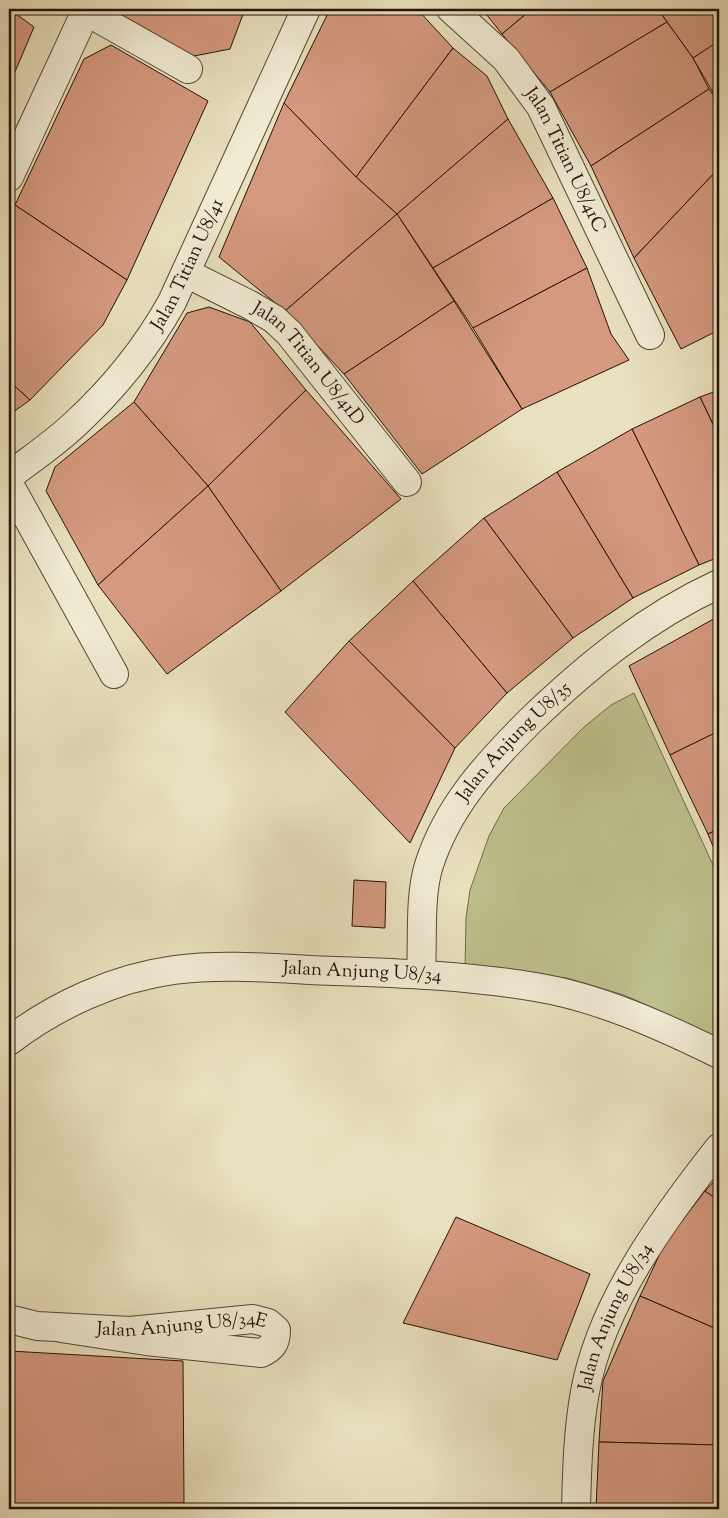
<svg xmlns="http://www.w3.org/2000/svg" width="728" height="1518" font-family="'Sorts Mill Goudy',serif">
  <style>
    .green { fill: #bdc08c; stroke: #71694a }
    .building { fill: #d4997f; stroke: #251207 }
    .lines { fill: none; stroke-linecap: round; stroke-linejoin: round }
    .street-casing { stroke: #564634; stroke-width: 30 }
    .street { stroke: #f1ebd4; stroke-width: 28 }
    .labels { text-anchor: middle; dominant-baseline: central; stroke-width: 5; stroke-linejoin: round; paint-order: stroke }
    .street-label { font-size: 19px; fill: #251207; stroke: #f1ebd4 }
  </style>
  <rect width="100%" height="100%" fill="#e9e0bd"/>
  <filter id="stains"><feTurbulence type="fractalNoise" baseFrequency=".004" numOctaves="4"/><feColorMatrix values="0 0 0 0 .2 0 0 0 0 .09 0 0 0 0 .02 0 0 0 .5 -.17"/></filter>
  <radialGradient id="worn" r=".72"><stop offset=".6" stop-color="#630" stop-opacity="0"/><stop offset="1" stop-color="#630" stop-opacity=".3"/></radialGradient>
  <polygon class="green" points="634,693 719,878 719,1038 624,995 567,978 465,969 466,918 470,890 489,836 504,808 583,728 611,705"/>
  <g class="building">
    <polygon points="9,9 34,27 9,86"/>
    <polygon points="111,9 245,9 230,49 194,56"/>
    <polygon points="330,9 417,9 453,48 356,177 284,103"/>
    <polygon points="482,9 532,9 502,34"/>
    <polygon points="532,9 658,9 667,22 550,92 502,34"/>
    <polygon points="658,9 719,9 719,41 693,58"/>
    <polygon points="667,22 693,58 709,89 591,166 550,92"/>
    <polygon points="719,41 719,103 693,58"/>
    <polygon points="111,45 208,101 127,280 15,205 84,59"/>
    <polygon points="453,48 487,76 508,119 397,214 356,177"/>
    <polygon points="709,89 719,103 719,168 634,258 591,166"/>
    <polygon points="284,103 356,177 397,214 285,311 219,257"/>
    <polygon points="508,119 553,198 433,268 397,214"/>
    <polygon points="719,168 719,330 681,349 634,258"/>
    <polygon points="553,198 587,268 473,328 433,268"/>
    <polygon points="15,205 127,280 103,325 30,400 9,381 9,214"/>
    <polygon points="397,214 454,301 344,374 285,311"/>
    <polygon points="587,268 611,334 629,360 522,409 473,328"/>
    <polygon points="454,301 522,409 422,474 344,374"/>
    <polygon points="209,307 250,322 306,390 208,486 134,402 187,313"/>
    <polygon points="9,381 30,400 9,415"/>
    <polygon points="306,390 401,499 281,591 208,486"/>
    <polygon points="719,390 719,437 700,397"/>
    <polygon points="700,397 719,437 719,557 699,565 632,429"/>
    <polygon points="134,402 208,486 98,585 46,491 55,467"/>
    <polygon points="632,429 699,565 633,598 557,472"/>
    <polygon points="557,472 633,598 573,638 484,518"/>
    <polygon points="208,486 281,591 167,674 98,585"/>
    <polygon points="484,518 573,638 507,693 413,581"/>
    <polygon points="413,581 507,693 455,748 349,641"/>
    <polygon points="719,616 719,731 670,755 629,666"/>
    <polygon points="349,641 455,748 410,843 285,712"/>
    <polygon points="719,731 719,829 708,834 670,755"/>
    <polygon points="719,829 719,861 708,834"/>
    <polygon points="354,880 386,882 385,928 352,926"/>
    <polygon points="719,1176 719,1201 705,1191"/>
    <polygon points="705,1191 719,1201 719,1330 640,1296 665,1243"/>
    <polygon points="456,1217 590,1274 557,1360 403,1323"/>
    <polygon points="640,1296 719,1330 719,1445 599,1442 603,1381"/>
    <polygon points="10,1351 183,1361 184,1503 9,1505"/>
    <polygon points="599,1442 719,1445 719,1509 596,1509"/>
  </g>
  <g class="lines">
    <defs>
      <g id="street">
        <polyline points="82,9 188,69"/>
        <path id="s1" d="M451,9L506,59L541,107L650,335"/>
        <polyline points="9,177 86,11"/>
        <path id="s2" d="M186,273L250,305L274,319L289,333L407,482"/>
        <path id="s3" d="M9,476C31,459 55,443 75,424C113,389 147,347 172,302L306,9"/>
        <polyline points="9,484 114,674"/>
        <path id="s4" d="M421,974C423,941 419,896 429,865C448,806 487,764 530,721C587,666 647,617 719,584"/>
        <path id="s5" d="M9,1041C56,1005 115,978 174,970C227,963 282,969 336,971C402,973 469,976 535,987C598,997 662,1026 719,1054"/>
        <path id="s6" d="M9,1319L37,1326L130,1331L253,1319L268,1323L276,1330C276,1343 272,1348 261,1353L146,1341L61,1328"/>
        <path id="s7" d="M576,1509C577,1470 578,1430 585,1392C601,1303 664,1218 719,1148"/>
      </g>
    </defs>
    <use href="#street" class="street-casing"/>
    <use href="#street" class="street"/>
  </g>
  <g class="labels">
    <g class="street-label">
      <text stroke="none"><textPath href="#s1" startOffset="192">Jalan Titian U8/41C</textPath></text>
      <text stroke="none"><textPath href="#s3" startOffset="281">Jalan Titian U8/41</textPath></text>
      <text stroke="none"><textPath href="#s2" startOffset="155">Jalan Titian U8/41D</textPath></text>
      <text stroke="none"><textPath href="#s4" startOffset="261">Jalan Anjung U8/35</textPath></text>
      <text stroke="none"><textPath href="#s5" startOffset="370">Jalan Anjung U8/34</textPath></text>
      <text stroke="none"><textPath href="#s7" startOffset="199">Jalan Anjung U8/34</textPath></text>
      <text stroke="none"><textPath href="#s6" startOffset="174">Jalan Anjung U8/34E</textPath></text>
    </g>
  </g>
  <rect width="728" height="1518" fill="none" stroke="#e9e0bd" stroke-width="30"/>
  <rect x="10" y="10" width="708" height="1498" fill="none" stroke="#251207" stroke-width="2.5"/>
  <rect x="15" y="15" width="698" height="1488" fill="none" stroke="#251207"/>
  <rect width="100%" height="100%" filter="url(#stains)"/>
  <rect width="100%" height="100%" fill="url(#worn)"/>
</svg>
